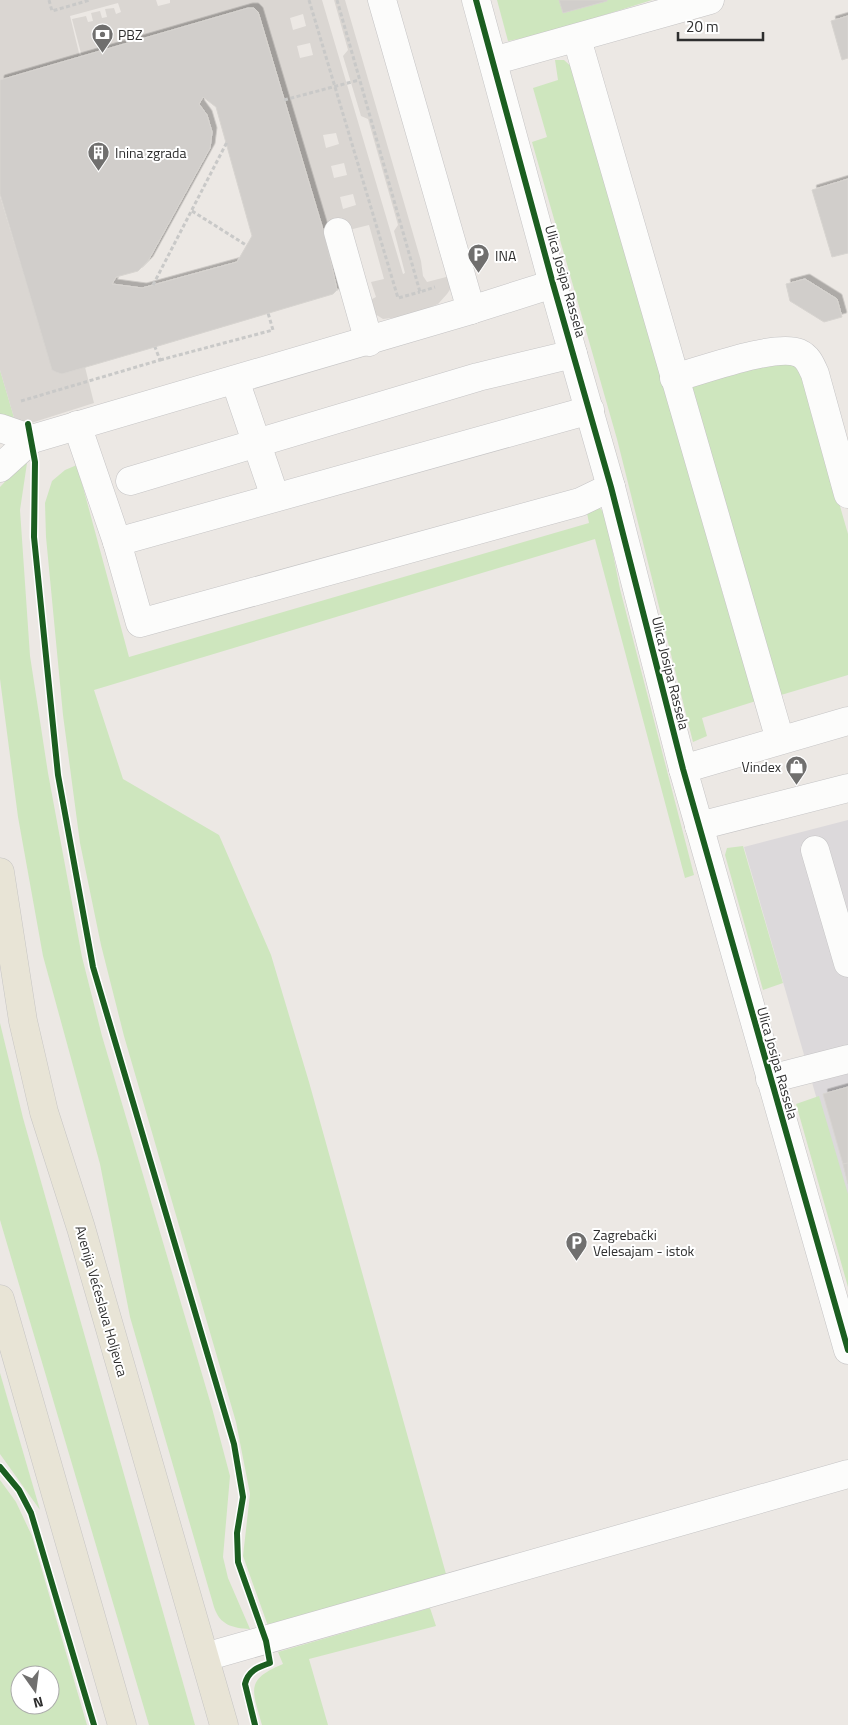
<svg xmlns="http://www.w3.org/2000/svg" width="848" height="1725" font-family="'Titillium Web',sans-serif">
  <style>
    .industrial { fill: #dcd9db }
    .green { fill: #cee6be; fill-rule: evenodd }
    .plaza { fill: #dad6d2; fill-rule: evenodd }
    .building { fill: #d1cecb; stroke: #d7d4d0; fill-rule: evenodd; filter: url(#shadow) }
    .lines { fill: none; stroke-linecap: round; stroke-linejoin: round }
    .minor-casing { stroke: #c5c4c5; stroke-width: 29 }
    .major-casing { stroke: #c6c5c4; stroke-width: 29 }
    .path { stroke: #c9c9c8; stroke-width: 3; stroke-dasharray: 4 2.5; stroke-linecap: butt }
    .minor { stroke: #fcfcfb; stroke-width: 28 }
    .major { stroke: #e8e4d6; stroke-width: 28 }
    .cycleway-casing { stroke: #fff; stroke-width: 9 }
    .cycleway { stroke: #1b5e20; stroke-width: 6 }
    .labels { text-anchor: middle; dominant-baseline: central; stroke-width: 4; stroke-linejoin: round; paint-order: stroke }
    .poi-label { font-size: 14px; fill: #2e2e2e; stroke: #fff; text-anchor: start }
    .street-label { font-size: 14px; fill: #2e2e2e; stroke: #fff }
  </style>
  <defs>
    <filter id="shadow"><feDropShadow dx="4.5" dy="-4.5" stdDeviation="0" flood-color="#0004"/></filter>
  </defs>
  <rect width="100%" height="100%" fill="#ece8e4"/>
  <polygon class="industrial" points="848,820 848,1207 744,847"/>
  <g class="green">
    <polygon points="497,0 652,0 547,33 508,41"/>
    <polygon points="555,60 564,60 575,70 724,598 756,701 702,718 707,736 693,742 617,439 532,142 547,137 533,88 558,80"/>
    <polygon points="797,357 848,534 848,675 781,695 690,384"/>
    <polygon points="0,370 15,421 0,417"/>
    <path d="M27,463L20,510L30,656L48,773L82,957L102,1036L212,1408L230,1476L223,1557L228,1578L250,1629C232,1628 220,1625 214,1607L130,1317L100,1164L43,956L18,817L0,679V487L16,470Z"/>
    <polygon points="77,465 129,657 589,523 585,503 598,506 605,514 620,589 694,875 685,878 595,539 94,690 123,779 219,835 271,955 309,1082 446,1574 301,1619 268,1626 243,1556 250,1494 236,1422 124,1036 101,945 80,843 63,715 46,537 45,503 52,481 65,470"/>
    <polygon points="743,846 783,983 763,990 725,855 727,848"/>
    <polygon points="0,1023 23,1118 195,1725 149,1725 0,1220"/>
    <polygon points="819,1096 848,1194 848,1287 796,1104"/>
    <polygon points="0,1373 40,1510 0,1454"/>
    <path d="M0,1480L16,1502L32,1536L87,1725H0ZM20,1675H50V1705H20Z"/>
    <path d="M430,1608L436,1626L309,1659L328,1725H262C252,1689 245,1680 283,1664L278,1652Z"/>
  </g>
  <g class="plaza">
    <path d="M0,0H156L158,6L170,3V0H322L403,274L405,273L394,231L398,225L368,119L361,116L343,56L348,50L334,0H345L421,261L423,276L427,282L450,276L453,285L447,294L438,304L408,316L383,319L375,314L370,300L376,297L371,282L384,279L369,225L325,236L259,12L254,8L82,57L72,19L86,16L88,22L93,21L91,13L100,11L102,18L107,17L105,9L114,8L116,14L121,12L118,3L70,16L80,57L0,80ZM303,14L306,26L293,30L290,18ZM310,43L313,55L300,58L297,46ZM336,133L339,144L326,148L323,135ZM344,163L347,175L334,178L331,166ZM353,194L356,205L343,209L340,197Z"/>
    <polygon points="0,196 52,369 62,374 85,367 94,403 28,424 15,421 0,370"/>
  </g>
  <g class="building">
    <polygon points="559,0 607,0 607,1 563,13"/>
    <path d="M248,8H254L258,12L325,236L337,290L333,294L148,349L62,374L56,372L52,370L0,194V80ZM203,97L216,107L252,236L237,262L142,288L112,284L116,277L138,271L148,261L210,148L212,132L207,115L199,104Z"/>
    <polygon points="848,16 848,58 842,60 831,21"/>
    <polygon points="848,179 848,253 832,257 812,190"/>
    <polygon points="805,279 837,299 842,317 824,322 790,301 786,284"/>
    <polygon points="848,1087 848,1163 843,1164 823,1094"/>
    <polygon points="848,1163 848,1184 843,1164"/>
  </g>
  <g class="lines">
    <defs>
      <g id="minor">
        <polyline points="476,0 553,284 611,487 683,769 848,1350"/>
        <polyline points="577,39 780,740"/>
        <polyline points="493,61 710,0"/>
        <polyline points="338,232 369,342"/>
        <polyline points="471,310 553,284"/>
        <path d="M674,378C701,371 775,343 799,353C808,357 811,365 815,374L848,494"/>
        <polyline points="235,380 275,497"/>
        <polyline points="77,425 117,542 590,410"/>
        <polyline points="0,428 32,439"/>
        <polyline points="0,468 32,439 471,310 382,0"/>
        <polyline points="130,481 478,377 573,354"/>
        <polyline points="117,542 140,623 580,502 611,487"/>
        <polyline points="683,769 848,721"/>
        <polyline points="699,826 848,788"/>
        <polyline points="815,850 848,963"/>
        <polyline points="770,1079 848,1059"/>
        <polyline points="205,1657 848,1474"/>
      </g>
      <g id="major">
        <polyline points="0,872 23,1021 44,1112 81,1228 224,1725"/>
        <polyline points="0,1299 122,1725"/>
      </g>
    </defs>
    <use href="#minor" class="minor-casing"/>
    <use href="#major" class="major-casing"/>
    <g class="path">
      <polyline points="49,0 52,11 90,0"/>
      <polyline points="309,0 398,298 420,292"/>
      <polyline points="337,0 420,292 435,287"/>
      <polyline points="284,100 359,80"/>
      <polyline points="192,211 246,245"/>
      <polyline points="153,285 227,142"/>
      <polyline points="160,360 273,330 268,313"/>
      <polyline points="21,401 160,360 155,347"/>
    </g>
    <use href="#minor" class="minor"/>
    <use href="#major" class="major"/>
    <defs>
      <g id="cycleway">
        <polyline points="476,0 553,284 611,487 683,769 848,1350"/>
        <path d="M28,424L35,462L34,537L58,775L93,967L234,1444L243,1497L237,1533L238,1562L266,1641L270,1663C258,1667 248,1671 245,1684L255,1725"/>
        <polyline points="0,1467 19,1490 31,1513 94,1725"/>
      </g>
    </defs>
    <use href="#cycleway" class="cycleway-casing"/>
    <use href="#cycleway" class="cycleway"/>
  </g>
  <defs>
    <symbol id="bank-pin" viewBox="-11 -11 22 30"><path d="M0 17L-7.5 6A9.5 9.5 0 1 1 7.5 6Z" fill="#706f6e" stroke="#fff"/><path d="M-6-4H6V4H-6ZM0-2.3a2.3 2.3 0 1 0 0 4.6a2.3 2.3 0 1 0 0-4.6Z" fill="#fff"/></symbol>
    <symbol id="building-pin" viewBox="-11 -11 22 30"><path d="M0 17L-7.5 6A9.5 9.5 0 1 1 7.5 6Z" fill="#706f6e" stroke="#fff"/><path d="M-4-6H4V6H1V3H-1V6H-4ZM-2.5-4.3h1.7v1.8h-1.7ZM.8-4.3h1.7v1.8H.8ZM-2.5-1h1.7V.8h-1.7ZM.8-1h1.7V.8H.8Z" fill="#fff"/></symbol>
    <symbol id="parking-pin" viewBox="-11 -11 22 30"><path d="M0 17L-7.5 6A9.5 9.5 0 1 1 7.5 6Z" fill="#706f6e" stroke="#fff"/><path d="M-3.5-5.5H1a3.5 3.5 0 0 1 0 7H-1V5.5H-3.5ZM-1-3.4V-.6H.8a1.4 1.4 0 0 0 0-2.8Z" fill="#fff"/></symbol>
    <symbol id="shop-pin" viewBox="-11 -11 22 30"><path d="M0 17L-7.5 6A9.5 9.5 0 1 1 7.5 6Z" fill="#706f6e" stroke="#fff"/><path d="M-5-2.5h2.3a2.7 3.5 0 0 1 5.4 0H5L5.5 6h-11ZM-1.5-2.5h3a1.5 2.3 0 0 0-3 0Z" fill="#fff"/></symbol>
  </defs>
  <g fill-rule="evenodd">
    <use href="#bank-pin" x="90" y="22" width="25" height="34"/>
    <use href="#building-pin" x="86" y="140" width="25" height="34"/>
    <use href="#parking-pin" x="466" y="242" width="25" height="34"/>
    <use href="#shop-pin" x="784" y="754" width="25" height="34"/>
    <use href="#parking-pin" x="564" y="1230" width="25" height="34"/>
  </g>
  <g class="labels">
    <g class="poi-label">
      <text x="118" y="34">PBZ</text>
      <text x="115" y="152">Inina zgrada</text>
      <text x="495" y="255">INA</text>
      <text x="781" y="766" text-anchor="end">Vindex</text>
      <text x="593" y="1234">Zagrebački<tspan x="593" dy="16">Velesajam - istok</tspan></text>
    </g>
    <g class="street-label">
      <text transform="translate(566 281) rotate(74)">Ulica Josipa Rassela</text>
      <text transform="translate(671 673) rotate(76)">Ulica Josipa Rassela</text>
      <text transform="translate(778 1063) rotate(74)">Ulica Josipa Rassela</text>
      <text transform="translate(102 1301) rotate(74)">Avenija Većeslava Holjevca</text>
    </g>
  </g>
  <g transform="translate(35 1690) rotate(166)"><circle r="24" fill="#ffffff" stroke="#ababab"/>
  <path d="M0-4L9 19L0 12L-9 19Z" fill="#706f6e"/>
  <text y="-8" font-size="14" font-weight="bold" text-anchor="middle" fill="#2e2e2e">N</text>
  </g>
  <path d="M678 32v8h85v-8" fill="none" stroke="#2e2e2e" stroke-width="2.5"/>
  <text x="686" y="32" font-size="15" fill="#2e2e2e" stroke="#ffffff" stroke-width="4" paint-order="stroke">20 m</text>
</svg>
